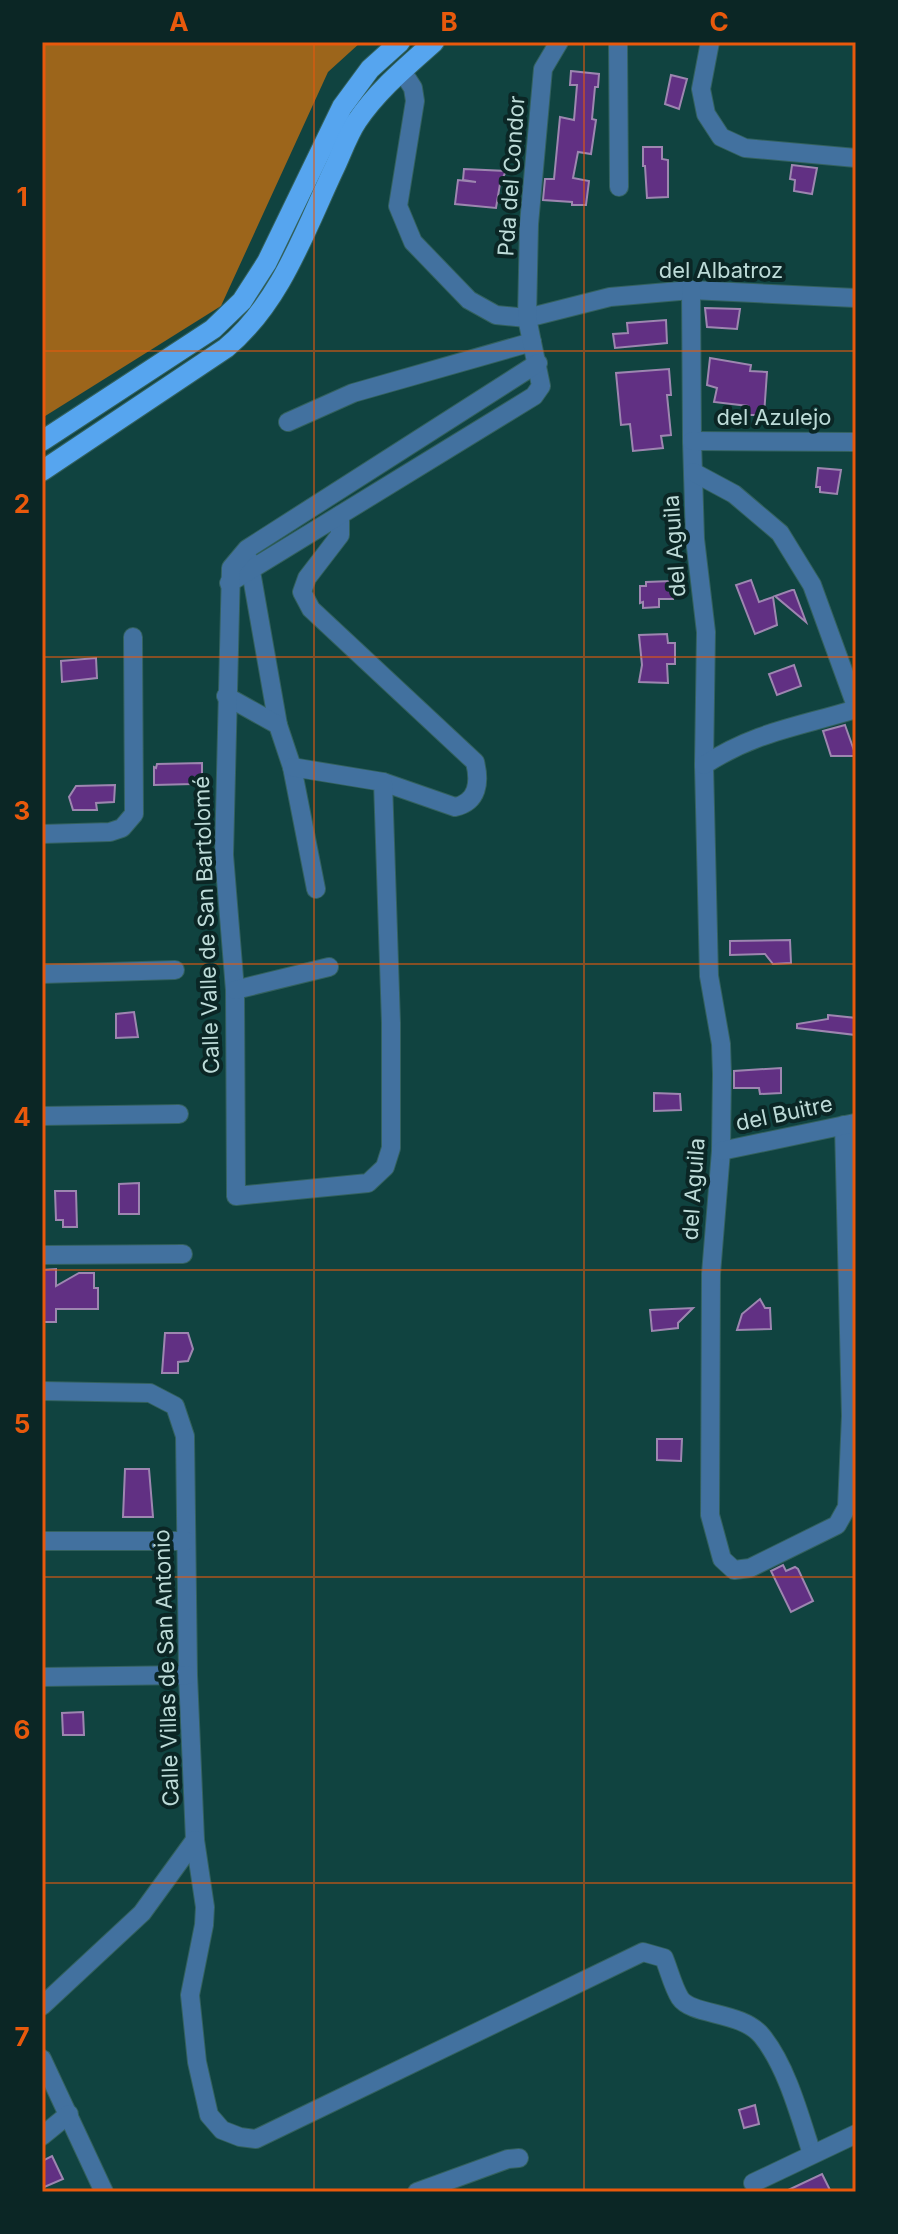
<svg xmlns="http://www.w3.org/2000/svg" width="898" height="2234" font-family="Inter,sans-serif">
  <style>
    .forest { fill: #9c651b }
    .building { fill: #613083; stroke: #9d86b0; stroke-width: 2 }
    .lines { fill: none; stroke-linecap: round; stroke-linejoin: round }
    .minor-casing { stroke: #33615e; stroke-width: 20 }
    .major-casing { stroke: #33615e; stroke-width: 22 }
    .minor { stroke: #42719f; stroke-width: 18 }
    .major { stroke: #56a5ef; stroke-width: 20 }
    .grid { fill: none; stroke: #e8590c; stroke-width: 2; stroke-opacity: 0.55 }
    .labels { text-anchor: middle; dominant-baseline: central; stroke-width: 8; stroke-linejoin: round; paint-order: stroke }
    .street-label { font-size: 22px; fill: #bddbd8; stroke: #0b2625 }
    .neatline { fill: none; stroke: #e8590c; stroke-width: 3 }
    .grid-label { font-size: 26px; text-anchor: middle; font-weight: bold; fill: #e8590c }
  </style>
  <rect width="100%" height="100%" fill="#104340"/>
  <polygon class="forest" points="42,42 361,42 328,72 221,306 42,418"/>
  <g class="building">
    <polygon points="571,71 599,74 598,87 595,87 592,119 596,120 591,154 578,152 573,178 589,181 586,205 572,205 572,202 543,200 545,179 554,179 560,117 574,120 577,85 570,85"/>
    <polygon points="671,75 687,79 679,109 665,104"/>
    <polygon points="643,147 662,147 662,159 668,160 668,197 647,198 645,166 643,166"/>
    <polygon points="792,165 817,168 812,194 794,191 795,180 790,179"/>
    <polygon points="464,169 506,171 500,184 496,208 455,204 458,180 476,182 463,180"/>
    <polygon points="705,308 740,309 737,329 707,327"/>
    <polygon points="666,320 667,343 615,348 613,334 628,333 627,323"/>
    <polygon points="710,358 751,365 750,371 767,372 764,415 748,415 748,406 714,402 717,388 707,385"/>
    <polygon points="669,369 671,395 667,395 671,435 661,436 663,448 633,451 630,424 621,425 616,373"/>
    <polygon points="818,468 841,470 837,494 820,492 820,487 816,487"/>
    <polygon points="751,580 759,602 773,597 777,625 755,634 736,585"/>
    <polygon points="672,581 673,599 659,599 659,607 643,608 643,602 640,603 640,586 646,586 646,582"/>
    <polygon points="792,590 794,590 806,622 775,596"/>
    <polygon points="667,634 668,643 675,643 675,664 667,664 668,683 639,682 642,665 639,635"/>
    <polygon points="96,658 97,678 62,682 61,661"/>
    <polygon points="794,665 801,686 777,695 769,674"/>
    <polygon points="845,725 856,756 831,756 823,731"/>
    <polygon points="202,763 202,777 192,778 193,784 154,785 154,767 156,768 157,764"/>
    <polygon points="115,785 114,802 96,803 97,810 73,810 69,797 76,786"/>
    <polygon points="790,940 791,963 773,964 765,954 730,955 730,941"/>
    <polygon points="134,1012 138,1037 116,1038 116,1014"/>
    <polygon points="828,1015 856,1018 856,1035 797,1028 797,1024 828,1019"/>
    <polygon points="781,1068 781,1093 760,1094 759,1088 734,1088 734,1071"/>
    <polygon points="654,1093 680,1094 681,1110 654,1111"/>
    <polygon points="139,1183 139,1214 119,1214 119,1184"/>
    <polygon points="55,1191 76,1191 77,1227 63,1227 63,1220 56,1220"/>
    <polygon points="56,1269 56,1286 79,1273 94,1273 94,1288 98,1288 98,1309 56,1309 56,1322 42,1322 42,1270"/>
    <polygon points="760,1299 765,1308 770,1308 771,1329 737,1330 742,1314"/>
    <polygon points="693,1308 678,1323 678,1328 652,1331 650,1310"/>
    <polygon points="165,1333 188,1333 193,1349 188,1361 178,1362 178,1373 162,1373"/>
    <polygon points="657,1439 682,1439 681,1461 657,1460"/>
    <polygon points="125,1469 149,1469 153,1517 123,1517"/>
    <polygon points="783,1565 786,1571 795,1567 798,1569 813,1601 791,1612 771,1571"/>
    <polygon points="83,1712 84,1735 63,1735 62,1713"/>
    <polygon points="755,2105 759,2124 744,2128 739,2110"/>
    <polygon points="52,2156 63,2179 42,2188 42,2161"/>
    <polygon points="822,2174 831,2192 784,2192"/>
  </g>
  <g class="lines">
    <defs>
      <g id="minor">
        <polyline points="618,42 619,187"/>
        <polyline points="710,42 701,89 706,114 721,137 745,148 856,158"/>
        <polyline points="402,71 413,88 415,101 398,206 413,242 469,300 496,315 527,318 610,297 691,290 856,298"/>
        <polyline points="691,290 692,441 695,539 706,632 704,765 709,976 721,1044 722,1074 721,1151 711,1274 710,1515 722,1559 734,1570 750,1568 837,1525 847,1507 851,1416 844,1125"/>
        <polyline points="288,422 353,393 532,342"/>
        <polyline points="692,441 856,442"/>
        <polyline points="693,472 734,494 780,533 812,585 856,706"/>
        <path d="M340,515V535L307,578L302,592L311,609L475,762C480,782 478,802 455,807L383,782"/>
        <polyline points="249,560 278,725"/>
        <polyline points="229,583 534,396 541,386 527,318 529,224 543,69 559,42"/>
        <polyline points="226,696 278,725 292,767 316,889"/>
        <path d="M704,765C757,731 798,727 856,709"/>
        <polyline points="292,767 383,782 391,1023 391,1148 385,1167 368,1183 236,1196 235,990 224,855 231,568 247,549 538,363"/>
        <polyline points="42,834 110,832 122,828 134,814 133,637"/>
        <polyline points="42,974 175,970"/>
        <polyline points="235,990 329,967"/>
        <polyline points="42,1116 179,1114"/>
        <polyline points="721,1151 855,1123"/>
        <polyline points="42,1255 183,1254"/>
        <path d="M42,1391L150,1393L175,1406L185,1436L188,1675L195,1840L205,1907L204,1925L190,1995L197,2062L209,2115L222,2130L240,2137L256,2139L643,1952L664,1958C669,1970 673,1987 680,1998C692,2016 742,2011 762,2036C787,2067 800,2117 812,2154"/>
        <polyline points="42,1541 186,1541"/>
        <polyline points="42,1677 188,1675"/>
        <polyline points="42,2006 142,1913 195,1840"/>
        <polyline points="42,2059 104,2192"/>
        <polyline points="42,2136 69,2114"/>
        <polyline points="753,2183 856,2134"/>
        <polyline points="417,2192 508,2159 519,2158"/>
      </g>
      <g id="major">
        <polyline points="42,441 213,329 242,301 267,262 342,107 370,69 400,42"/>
        <path d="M42,471L226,348C280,303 304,233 333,171C341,155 347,136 357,121C378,90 406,67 434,42"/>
      </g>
    </defs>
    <use href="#minor" class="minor-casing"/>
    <use href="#major" class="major-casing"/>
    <use href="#minor" class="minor"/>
    <use href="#major" class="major"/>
  </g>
  <path class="grid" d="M314,42V2192M584,42V2192M42,351H856M42,657H856M42,964H856M42,1270H856M42,1577H856M42,1883H856"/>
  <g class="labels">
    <g class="street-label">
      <text transform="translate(511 176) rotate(-86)">Pda del Condor</text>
      <text x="721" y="270">del Albatroz</text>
      <text x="774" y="417">del Azulejo</text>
      <text transform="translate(674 546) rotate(-94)">del Aguila</text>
      <text transform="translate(206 925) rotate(-92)">Calle Valle de San Bartolomé</text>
      <text transform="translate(784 1113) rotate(-12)">del Buitre</text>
      <text transform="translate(693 1189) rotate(-86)">del Aguila</text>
      <text transform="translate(166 1668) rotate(-92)">Calle Villas de San Antonio</text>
    </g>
  </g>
  <rect width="898" height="2234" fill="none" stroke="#0b2625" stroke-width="88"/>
  <rect x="44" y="44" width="810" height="2146" class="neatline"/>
  <g class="grid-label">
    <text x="179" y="31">A</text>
    <text x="449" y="31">B</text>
    <text x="719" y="31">C</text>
    <text x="22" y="206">1</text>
    <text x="22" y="513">2</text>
    <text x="22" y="820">3</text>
    <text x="22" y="1126">4</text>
    <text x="22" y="1433">5</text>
    <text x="22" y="1739">6</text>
    <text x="22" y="2046">7</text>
  </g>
</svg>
